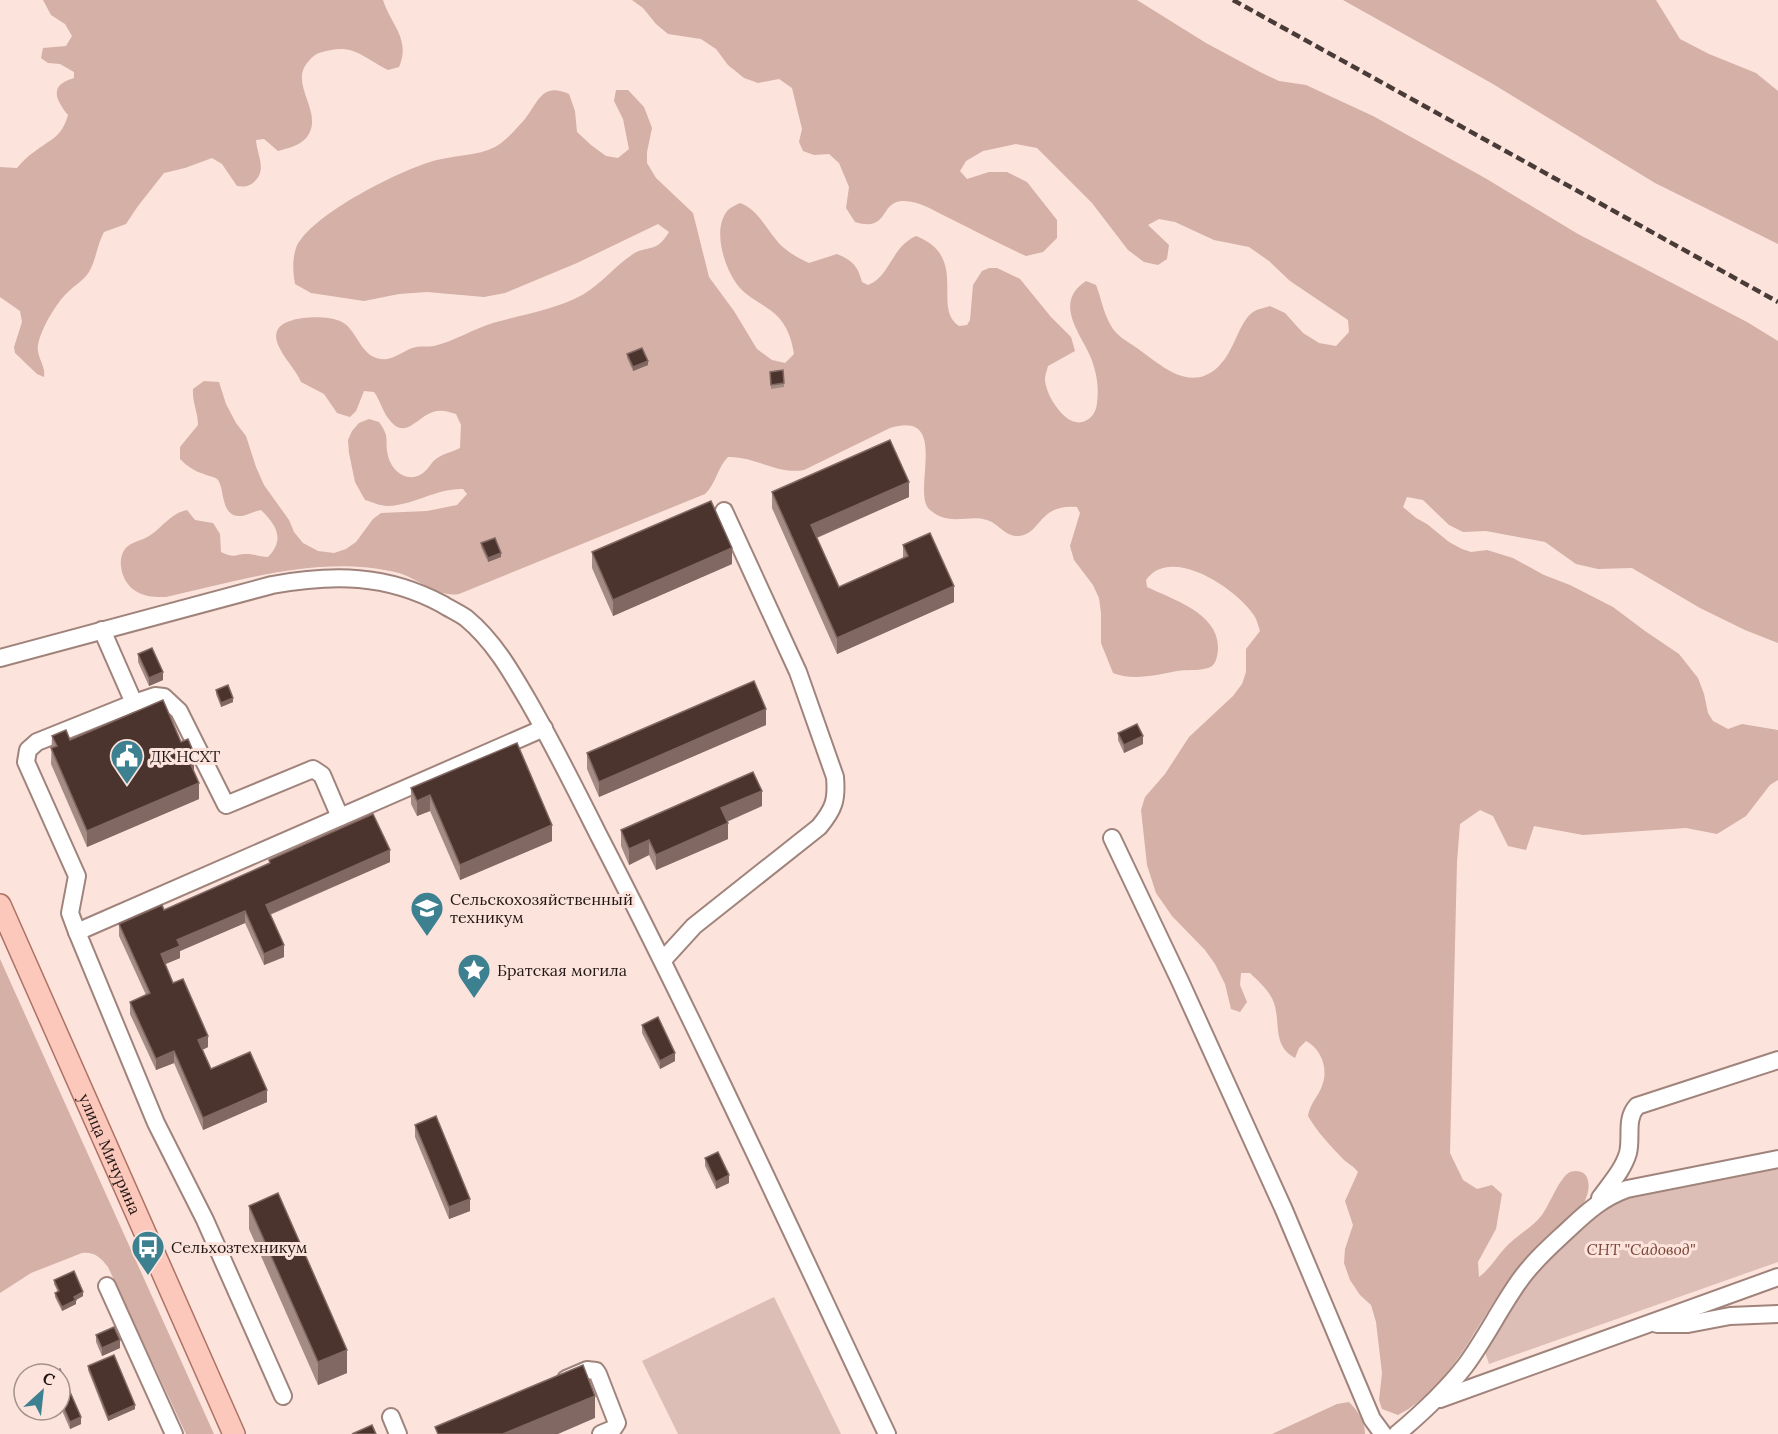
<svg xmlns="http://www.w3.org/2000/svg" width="1778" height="1434" font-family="Lora,serif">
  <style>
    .green { fill: #dcbeb6 }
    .forest { fill: #d4b0a6 }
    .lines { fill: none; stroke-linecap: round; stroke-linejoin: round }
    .minor-casing { stroke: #a0847c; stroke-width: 20 }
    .major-casing { stroke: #ad7263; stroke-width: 24 }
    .minor { stroke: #fff; stroke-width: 16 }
    .major { stroke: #fbc8bb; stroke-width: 21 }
    .rail { stroke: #493c38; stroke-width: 4.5; stroke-dasharray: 9 4.5; stroke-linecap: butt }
    .wall { fill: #a48c85 }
    .shaded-wall { fill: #816862 }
    .building { fill: #4c342e; stroke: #816862; stroke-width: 1.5 }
    .labels { text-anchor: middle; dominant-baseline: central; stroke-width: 6; stroke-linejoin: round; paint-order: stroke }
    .poi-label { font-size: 16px; fill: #211714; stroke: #fce3dc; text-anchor: start }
    .street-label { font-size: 16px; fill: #211714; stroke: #fce3dc }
    .park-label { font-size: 16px; font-style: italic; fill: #794538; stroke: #fce3dc }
  </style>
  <rect width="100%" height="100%" fill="#fce3dc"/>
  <g class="green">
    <polygon points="1778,1164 1778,1262 1489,1364 1483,1346 1545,1257 1617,1195"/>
    <polygon points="774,1297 841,1434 678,1434 642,1361"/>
  </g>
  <g class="forest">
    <path d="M43,0H383C391,25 411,39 399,67L388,70C359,55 353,42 319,53C314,55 312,57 308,62C288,84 325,113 307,137C300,146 288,148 278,151L264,139L256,140C257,155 267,169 255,181C249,187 244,187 237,186L222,164L212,158L185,168L164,173L138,206L126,224L104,232C97,245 96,260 89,272C84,280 75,285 68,292C56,303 41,329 38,345C36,357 46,365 44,377L37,374L15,353L14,347L22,322L20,311L0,297V167L17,168C22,162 28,156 34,152C51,139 62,137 68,115C55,99 49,85 74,78V72L60,64L48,63L41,58L43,48L66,46L72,36L65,24L51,15Z"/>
    <path d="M632,0H1137L1206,43L1260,72L1279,81L1306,85L1373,116L1485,178L1578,234L1747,322L1778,341V643L1745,630L1700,608L1632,568L1598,569L1576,564L1545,542L1486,531L1463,532L1449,525L1423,500L1407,497L1403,507L1416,518L1427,524L1449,542L1462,549L1471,552L1487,550L1513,558L1544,575L1570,585L1613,607L1645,631L1679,654L1698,678L1704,694L1708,713L1713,721L1728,729L1742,724L1778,730V780L1770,785L1746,816L1717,834L1686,828L1583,835L1534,826L1526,850L1508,846L1493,816L1480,810L1460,824L1457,862L1450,1153L1463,1180L1477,1189L1492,1185L1502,1194L1496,1229L1478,1262L1479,1277C1490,1269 1495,1259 1504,1249C1515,1236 1531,1229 1542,1215C1550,1204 1559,1178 1570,1172C1578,1169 1587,1172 1588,1181C1590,1189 1587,1196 1584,1203C1561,1228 1534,1249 1513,1275C1476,1321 1454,1386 1398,1415L1382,1409L1379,1400L1382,1373L1376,1322L1371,1305L1360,1295L1350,1280L1344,1263L1345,1249L1353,1225L1345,1201L1358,1172C1354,1166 1348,1164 1343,1159C1330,1145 1317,1132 1308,1116C1310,1103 1318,1097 1322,1086C1329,1068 1321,1049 1306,1041L1299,1048L1295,1058C1272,1045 1281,1024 1274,1003C1270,991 1259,982 1250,973H1241L1240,985L1247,1002L1240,1012L1231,1009L1225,984L1215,964L1205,950L1172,916L1156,893L1147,865L1141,810L1145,797L1165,774L1189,737L1233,696L1242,684L1246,672V649L1260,631C1258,625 1257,619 1253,614C1235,588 1171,545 1146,580L1147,587C1172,599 1218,613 1218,647C1218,652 1217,661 1213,665C1206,672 1187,669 1177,671C1157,675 1132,681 1113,673L1101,643V613L1099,598L1093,585L1074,560L1070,546L1080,513L1077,507C1039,503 1041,534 1019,536C1005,537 998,523 987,520C969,514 950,527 930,510C910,494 952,409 890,428L804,470C777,475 755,456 728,457C717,468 716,484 705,494L459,594C438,598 419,579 399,573C391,571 381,569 372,568C303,560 233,582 166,597C146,598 128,593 122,572C120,564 120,556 125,549C130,542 141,541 149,536C162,528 171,513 187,510L195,520L213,523L220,534L221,552C236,559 234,554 247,554C254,554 260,557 268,557C285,539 277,526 261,510C254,511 245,517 239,516C220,516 225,486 217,479C213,476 208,476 204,474C194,471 187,466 180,459V447L198,425C198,412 192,402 193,389L204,381L219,382L226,404L236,423L246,436L256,467L264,485L289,520L294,532L303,543L318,551L334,553L346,549L356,542L373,519L381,513L427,511L457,505L467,494L463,489C437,488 414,505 388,506C380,506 372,502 365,500L355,482L349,453L348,440L352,431L359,423L369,419L379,422C391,439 384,438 388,456C392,472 408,484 423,473C429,469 432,460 439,457C445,453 453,452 460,448L461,425L456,414C449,412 441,409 433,412C416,417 405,442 388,418C382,410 380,400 374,392L364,391L356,411L350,417L337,413L324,394L301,382C296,368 271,346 277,331C284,315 326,315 340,321C359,329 360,362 387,359C396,358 406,349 416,347C422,346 428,347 434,346C455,341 473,329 493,323C524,314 555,310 584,294C602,283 615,266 633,254C650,244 656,254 669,232L658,224L577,263L505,293L484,297L427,292L399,294L364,301L311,293L295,284C293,272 292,260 296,248C309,215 404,168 437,160C456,155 477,156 495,147C505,142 517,128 525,119C539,101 542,82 569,94L575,111L577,132L591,145L606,156L618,158L629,149L623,119L614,101L616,90H628L644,107L652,128L647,152V163L656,178L693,213L709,277L734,311L757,349L772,360L785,363L794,354C792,342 789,330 780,319C769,306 752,301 740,288C725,271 711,229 728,210C731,207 736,205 740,203C760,210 768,234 784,248C791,254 800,259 809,263L837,254C852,260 858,266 862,282L868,285C890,277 891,247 916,236C970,257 931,308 959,326L967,325L970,320L973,285L982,271L989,268H997L1020,279L1051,317L1071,337L1075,351L1048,366C1047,370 1045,375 1045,379C1045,395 1067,430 1085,421C1092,418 1096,412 1097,403C1099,387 1097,374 1091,358C1080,332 1053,303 1086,281L1096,285C1101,297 1103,312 1110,324C1116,336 1127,341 1137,348C1162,366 1190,393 1218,367C1235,351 1238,323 1253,312C1257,309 1265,308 1270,306L1285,313L1303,333L1319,343L1336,346L1349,332L1348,320L1290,281L1269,261L1249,247L1214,240L1175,222L1159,219L1148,225L1169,245L1167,259L1158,265L1144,262L1128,250L1092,203L1037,148L1016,144L983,151L966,161L960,171L967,179L989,172H1007L1027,182L1057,220V238L1043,252L1026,256C999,244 974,230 947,217C934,211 920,201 904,201C879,200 890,233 855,222L846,208L849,187L839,163L829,154L814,155L803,151L799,142L802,129L792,88L779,79L758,83L744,78L728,65L716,49L701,39L668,34L656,24L643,8Z"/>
    <polygon points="1343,0 1656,0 1680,39 1709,54 1756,73 1778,91 1778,244 1655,183 1493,84"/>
    <path d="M0,959L214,1434H186L108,1267C100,1257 95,1252 82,1253L31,1273L0,1293Z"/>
    <path d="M1349,1402C1358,1411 1365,1422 1365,1434H1272L1337,1404Z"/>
  </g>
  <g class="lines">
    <defs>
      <g id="minor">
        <polyline points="102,630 134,703"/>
        <path d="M0,658L272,585C333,574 386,574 442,604C450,609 459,613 466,618C494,641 512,673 530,704C554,746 576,790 598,834C700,1031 792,1233 887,1434"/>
        <polyline points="1112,838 1180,981 1284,1210 1372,1419 1383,1434"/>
        <polyline points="77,932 544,728"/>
        <path d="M663,960L694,926L819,827C834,809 837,800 835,777L798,672L724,511"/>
        <path d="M1600,1198C1610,1184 1623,1170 1628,1153C1632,1137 1625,1119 1637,1106L1778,1060"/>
        <polyline points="107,1286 174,1434"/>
        <polyline points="1657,1324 1688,1324 1730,1316 1778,1314"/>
        <polyline points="566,1379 587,1370 596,1371 598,1374 617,1423 613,1429 601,1434"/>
        <polyline points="283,1396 205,1220 156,1123 77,932 70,913 77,876 26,762 28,750 37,742 134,703 155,696 164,697 179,711 226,805 313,769 322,775 340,817"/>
        <polyline points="1440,1399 1778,1277"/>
        <polyline points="391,1417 398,1434"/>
        <path d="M1397,1434C1422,1413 1445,1392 1465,1366C1485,1339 1500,1308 1520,1280C1534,1260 1553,1244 1571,1227C1588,1211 1604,1197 1627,1189L1778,1159"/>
      </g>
      <g id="major">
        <path id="s1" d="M0,905L234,1434"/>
      </g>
    </defs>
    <use href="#minor" class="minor-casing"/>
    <use href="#major" class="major-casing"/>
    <use href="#minor" class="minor"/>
    <use href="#major" class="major"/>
    <polyline class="rail" points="1233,0 1778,302"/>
  </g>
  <g class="wall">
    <polygon points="627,354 648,365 633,371 627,358"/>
    <polygon points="770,375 784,383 784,387 771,389"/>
    <polygon points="772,492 909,497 817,538 839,587 903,559 903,545 954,602 837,654 772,508"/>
    <polygon points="481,543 501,557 488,562 481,547"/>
    <polygon points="592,552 732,564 613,616 592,568"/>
    <polygon points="138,654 163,680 149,686 138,662"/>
    <polygon points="216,690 233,702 221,707 216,694"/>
    <polygon points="766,725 599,797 587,769 587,753"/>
    <polygon points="1118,733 1143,744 1124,753 1118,740"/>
    <polygon points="52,736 70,740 181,742 194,769 193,770 199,799 87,847 51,764"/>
    <polygon points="411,788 552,841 460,880 430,811 417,816 411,804"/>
    <polygon points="762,806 727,822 728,839 656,870 649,855 629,865 621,846 621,830"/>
    <polygon points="269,860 390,862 270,915 284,957 264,965 245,923 180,951 180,958 165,964 173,983 208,1047 202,1050 211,1069 267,1102 203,1130 174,1063 156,1070 130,1014 130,1002 146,995 119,936 119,924 164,910 269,863"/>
    <polygon points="642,1025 675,1061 660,1069 642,1033"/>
    <polygon points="415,1125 470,1211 449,1219 415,1137"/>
    <polygon points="705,1158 729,1183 716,1189 705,1166"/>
    <polygon points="249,1206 347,1373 318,1385 249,1229"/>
    <polygon points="54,1280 83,1296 76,1300 76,1304 62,1311 55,1297 55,1293 58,1292 54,1284"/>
    <polygon points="96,1335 120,1348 102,1356 96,1342"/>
    <polygon points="88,1366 135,1409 108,1421 88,1370"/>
    <polygon points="60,1374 81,1424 70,1429 60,1406"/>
  </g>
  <g class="shaded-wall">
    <polygon points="648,361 648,365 633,371 633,367"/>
    <polygon points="909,482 909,497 811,540 811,525"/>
    <polygon points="732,548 732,564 613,616 613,600"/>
    <polygon points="501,553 501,557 488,562 488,558"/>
    <polygon points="954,586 954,602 837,654 837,638"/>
    <polygon points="163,672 163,680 149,686 149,678"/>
    <polygon points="233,698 233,702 221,707 221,703"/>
    <polygon points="766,709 766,725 599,797 599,782"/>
    <polygon points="1143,736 1143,744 1124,753 1124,745"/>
    <polygon points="194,753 194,769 187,772 187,756"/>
    <polygon points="199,783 199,799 87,847 87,831"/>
    <polygon points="762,791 762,806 721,824 721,808"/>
    <polygon points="430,795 430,811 417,816 417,801"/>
    <polygon points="728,823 728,839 656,870 656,855"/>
    <polygon points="552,825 552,841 460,880 460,865"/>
    <polygon points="649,840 649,855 629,865 629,849"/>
    <polygon points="390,850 390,862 266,916 266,905"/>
    <polygon points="245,911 245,923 180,951 180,958 161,966 161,954 177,940"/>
    <polygon points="284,945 284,957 264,965 264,954"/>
    <polygon points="208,1036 208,1047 198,1052 198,1040"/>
    <polygon points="174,1051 174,1063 156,1070 156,1059"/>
    <polygon points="675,1053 675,1061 660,1069 660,1061"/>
    <polygon points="267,1090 267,1102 203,1130 203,1118"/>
    <polygon points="729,1175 729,1183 716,1189 716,1182"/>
    <polygon points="470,1199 470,1211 449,1219 449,1207"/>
    <polygon points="83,1292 83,1296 74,1301 74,1297"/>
    <polygon points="76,1300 76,1304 62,1311 62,1307"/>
    <polygon points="120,1340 120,1348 102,1356 102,1348"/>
    <polygon points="347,1350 347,1373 318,1385 318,1362"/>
    <polygon points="595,1396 595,1418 558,1434 503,1434"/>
    <polygon points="135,1405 135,1409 108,1421 108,1417"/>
    <polygon points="81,1417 81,1424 70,1429 70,1422"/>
  </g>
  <g class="building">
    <polygon points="642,348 648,361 633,367 627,354"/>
    <polygon points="783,370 784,383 771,385 770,372"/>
    <polygon points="890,440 909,482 811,525 839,587 908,556 903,545 930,533 954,586 837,638 772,492"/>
    <polygon points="711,501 732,548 613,600 592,552"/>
    <polygon points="495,538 501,553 488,558 481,543"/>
    <polygon points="152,648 163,672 149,678 138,654"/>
    <polygon points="754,681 766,709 599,782 587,753"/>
    <polygon points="228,685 233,698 221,703 216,690"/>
    <polygon points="163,700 181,742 188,739 194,753 187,756 199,783 87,831 51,748 57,746 52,736 66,730 70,740"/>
    <polygon points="1137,724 1143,736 1124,745 1118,733"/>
    <polygon points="517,743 552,825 460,865 430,795 417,801 411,788"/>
    <polygon points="753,772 762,791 721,808 728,823 656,855 649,840 629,849 621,830"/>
    <polygon points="373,814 390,850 266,905 284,945 264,954 245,911 177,940 180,946 161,954 173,983 183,979 208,1036 198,1040 211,1069 250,1052 267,1090 203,1118 174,1051 156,1059 130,1002 150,993 119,924 162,905 164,910 270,863 269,860"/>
    <polygon points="658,1017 675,1053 660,1061 642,1025"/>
    <polygon points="436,1116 470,1199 449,1207 415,1125"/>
    <polygon points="718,1152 729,1175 716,1182 705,1158"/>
    <polygon points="278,1193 347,1350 318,1362 249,1206"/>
    <polygon points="74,1271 83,1292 74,1297 76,1300 62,1307 55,1293 59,1291 54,1280"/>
    <polygon points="114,1327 120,1340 102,1348 96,1335"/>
    <polygon points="114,1355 135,1405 108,1417 88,1366"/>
    <polygon points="583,1365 595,1396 503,1434 438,1434 435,1427"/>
    <polygon points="60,1369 81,1417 70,1422 60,1399 60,1374 50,1374"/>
    <polygon points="372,1425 376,1434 352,1434"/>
  </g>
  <defs>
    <symbol id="civic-pin" viewBox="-11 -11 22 30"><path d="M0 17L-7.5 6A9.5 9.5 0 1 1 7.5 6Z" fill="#3d8090" stroke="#fce3dc"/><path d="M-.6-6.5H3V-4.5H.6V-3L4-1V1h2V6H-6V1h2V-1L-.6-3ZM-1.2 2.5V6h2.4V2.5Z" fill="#fff"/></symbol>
    <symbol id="university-pin" viewBox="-11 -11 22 30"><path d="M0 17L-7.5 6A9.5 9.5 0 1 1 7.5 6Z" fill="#3d8090" stroke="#fce3dc"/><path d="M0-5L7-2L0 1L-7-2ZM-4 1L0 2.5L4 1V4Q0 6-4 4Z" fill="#fff"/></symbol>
    <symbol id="sight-pin" viewBox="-11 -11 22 30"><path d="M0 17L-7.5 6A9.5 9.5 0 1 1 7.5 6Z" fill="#3d8090" stroke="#fce3dc"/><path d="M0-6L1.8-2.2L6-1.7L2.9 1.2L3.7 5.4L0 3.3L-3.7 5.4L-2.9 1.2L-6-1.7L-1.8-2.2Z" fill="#fff"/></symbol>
    <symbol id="bus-pin" viewBox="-11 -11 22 30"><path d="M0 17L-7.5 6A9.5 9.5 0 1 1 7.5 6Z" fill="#3d8090" stroke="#fce3dc"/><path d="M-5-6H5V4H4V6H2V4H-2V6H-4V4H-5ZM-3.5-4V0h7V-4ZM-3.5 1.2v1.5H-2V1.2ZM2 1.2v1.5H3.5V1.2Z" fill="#fff"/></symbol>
  </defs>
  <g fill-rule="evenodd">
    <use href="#civic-pin" x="108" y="737" width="38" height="52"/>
    <use href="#university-pin" x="408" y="889" width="38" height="52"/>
    <use href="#sight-pin" x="455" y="951" width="38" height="52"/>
    <use href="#bus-pin" x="129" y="1228" width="38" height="52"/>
  </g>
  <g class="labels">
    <g class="poi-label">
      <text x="150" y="756">ДК НСХТ</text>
      <text x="450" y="899">Сельскохозяйственный<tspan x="450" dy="18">техникум</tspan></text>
      <text x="497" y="970">Братская могила</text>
      <text x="171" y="1247">Сельхозтехникум</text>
    </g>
    <g class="street-label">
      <text stroke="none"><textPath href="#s1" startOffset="272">улица Мичурина</textPath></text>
    </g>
    <g class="park-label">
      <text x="1641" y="1249">СНТ "Садовод"</text>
    </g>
  </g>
  <g transform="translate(42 1392) rotate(27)"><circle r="28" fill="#fce3dc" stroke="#a4918c" stroke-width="1.5"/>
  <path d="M0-4.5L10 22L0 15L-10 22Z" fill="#3d8090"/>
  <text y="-9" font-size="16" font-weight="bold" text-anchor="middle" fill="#211714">С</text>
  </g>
</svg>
